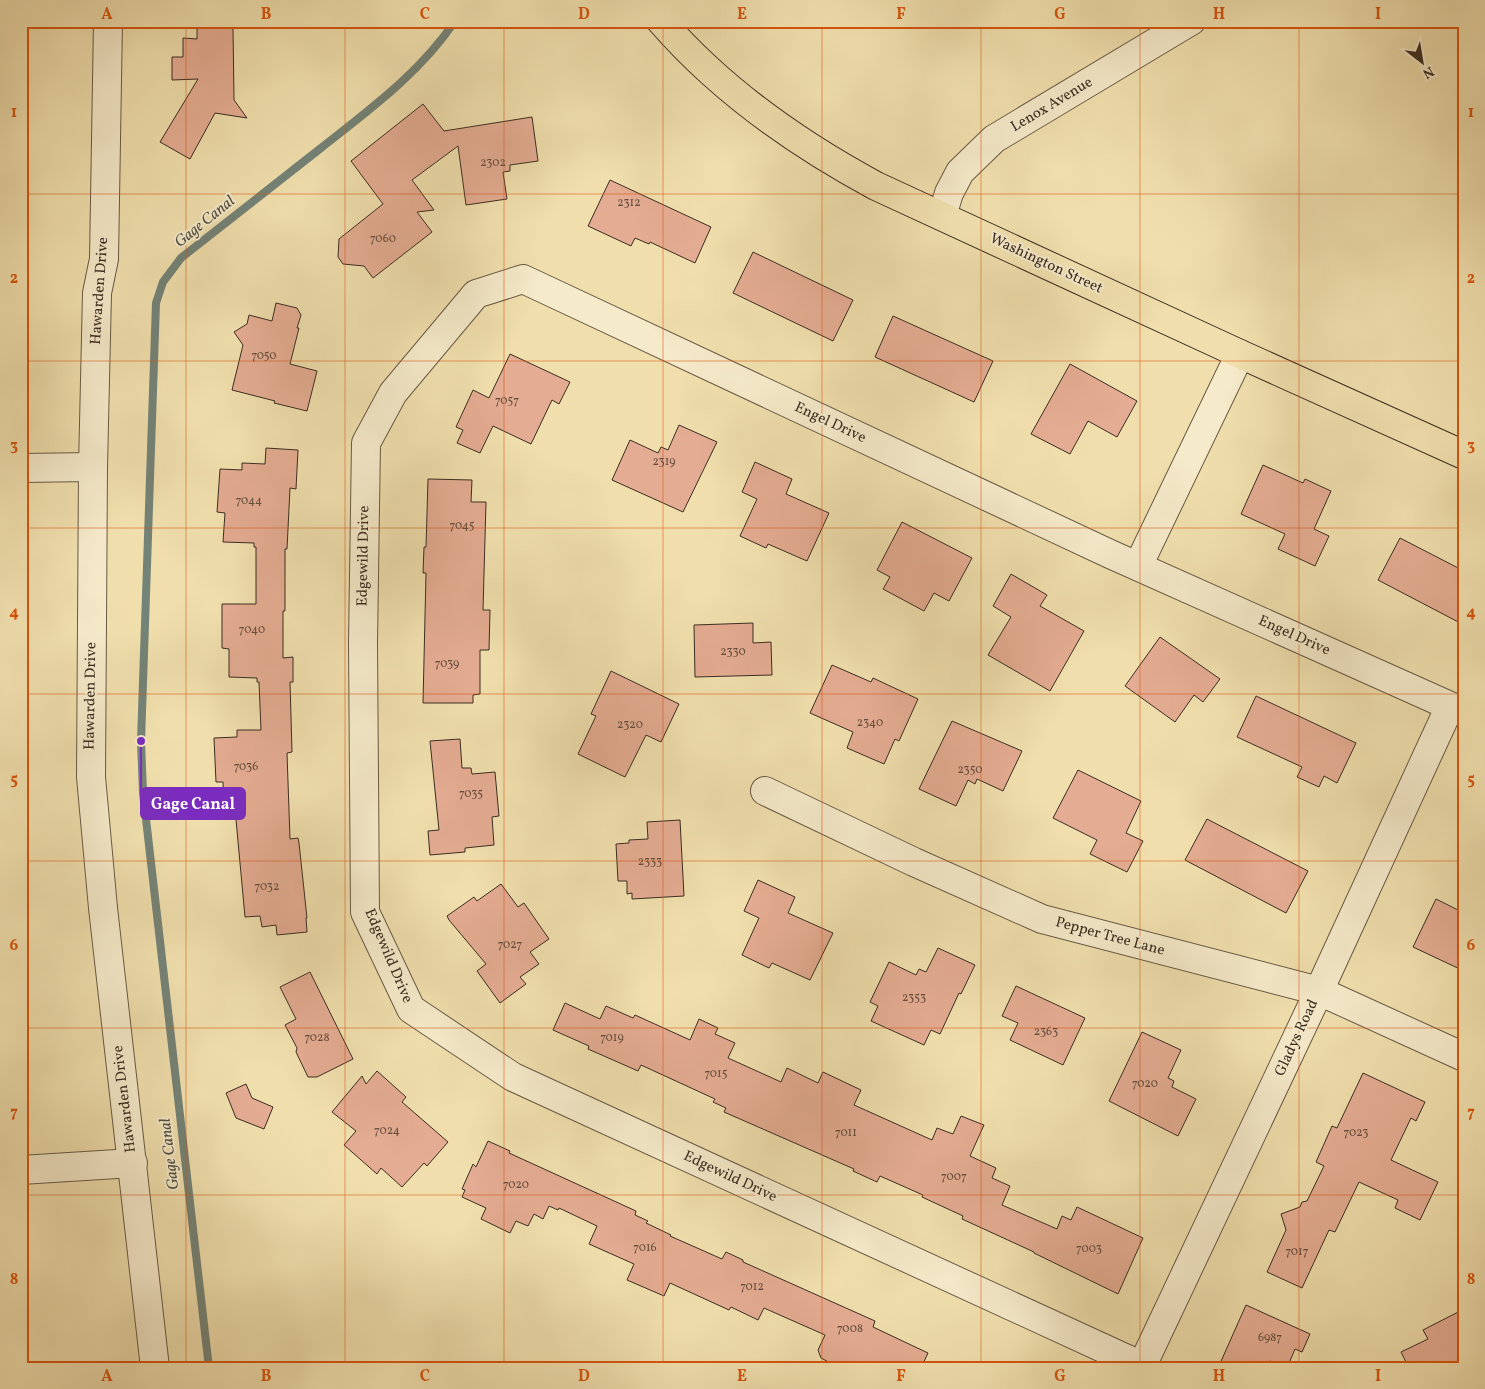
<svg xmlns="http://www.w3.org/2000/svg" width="1485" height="1389" font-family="Vollkorn,serif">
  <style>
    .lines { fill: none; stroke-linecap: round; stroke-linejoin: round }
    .stream { stroke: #748377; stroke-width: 8 }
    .building { fill: #e4ac92; stroke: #3a2d22 }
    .minor-casing { stroke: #685a45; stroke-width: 30 }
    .major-casing { stroke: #3a2d22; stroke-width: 30 }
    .minor { stroke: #f5eaca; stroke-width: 28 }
    .major { stroke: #f0dfad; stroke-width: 28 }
    .grid { fill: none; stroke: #d7550e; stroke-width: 1; stroke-opacity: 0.55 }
    .labels { text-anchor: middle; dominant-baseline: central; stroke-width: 4; stroke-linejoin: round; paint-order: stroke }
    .number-label { font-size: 12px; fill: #644d3e }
    .street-label { font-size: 15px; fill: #3a2d22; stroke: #f5eaca }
    .water-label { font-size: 16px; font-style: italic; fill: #525145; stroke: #f5eaca }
    .leader { fill: none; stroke: #7b2cbf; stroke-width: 2 }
    .callout-dot { fill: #7b2cbf; stroke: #f5eaca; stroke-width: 2 }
    .callout { fill: #7b2cbf; stroke: #7b2cbf; stroke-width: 2 }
    .callout-label { font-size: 16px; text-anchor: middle; font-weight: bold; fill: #fff }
    .neatline { fill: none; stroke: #d7550e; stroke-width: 2 }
    .grid-label { font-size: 16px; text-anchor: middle; font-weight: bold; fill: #d7550e }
  </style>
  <rect width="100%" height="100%" fill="#f0dfad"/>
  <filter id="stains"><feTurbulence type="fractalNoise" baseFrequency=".004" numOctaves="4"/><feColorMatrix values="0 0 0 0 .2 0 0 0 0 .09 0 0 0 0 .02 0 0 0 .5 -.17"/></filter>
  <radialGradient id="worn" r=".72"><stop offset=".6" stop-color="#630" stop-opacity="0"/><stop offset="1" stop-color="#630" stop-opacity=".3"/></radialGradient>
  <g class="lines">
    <path class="stream" d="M209,1368L143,793L141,741L156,303L163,282L181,258C227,222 274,185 321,148C369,110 420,73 455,21"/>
  </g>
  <g class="building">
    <polygon points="197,27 233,27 234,100 247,118 215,113 190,159 160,142 198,79 172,80 172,57 183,57 183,38 197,39"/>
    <polygon points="423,104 444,131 532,117 538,161 510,165 510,171 503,172 507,199 466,205 458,146 412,180 434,210 417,212 432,232 373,278 364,266 343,264 338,257 339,239 383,204 351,161"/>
    <polygon points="610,180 711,227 695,263 650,242 649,244 635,238 631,246 588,226"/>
    <polygon points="753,252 853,300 833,341 733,293"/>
    <polygon points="276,303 297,308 301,315 297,328 299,328 290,364 317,371 307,411 274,403 275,401 232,390 243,345 234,332 247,324 249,315 272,321"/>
    <polygon points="893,316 993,361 974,402 875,357"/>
    <polygon points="510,354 570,382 559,404 552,400 531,444 493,426 480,453 457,443 463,430 456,427 473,390 489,398"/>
    <polygon points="1070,364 1137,401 1117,437 1088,421 1070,454 1031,434"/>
    <polygon points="679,425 717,442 683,512 612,480 630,440 658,453 661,447 668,450"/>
    <polygon points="266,448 298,450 296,489 290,488 287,549 285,549 285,611 283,611 283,658 293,657 293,682 290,682 292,752 287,753 290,839 298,838 299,843 307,918 306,918 307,932 277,935 276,925 262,927 260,916 245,917 235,809 224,810 223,782 216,782 214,738 237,737 237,730 261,730 259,682 257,682 257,678 229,677 229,649 222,648 222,604 256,604 256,547 254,547 254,543 223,542 225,513 217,512 220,469 242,470 242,463 265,464"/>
    <polygon points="755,462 792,479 786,494 829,513 807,561 768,544 766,548 740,536 757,499 742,492"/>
    <polygon points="1263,465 1303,483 1305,479 1331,491 1314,529 1329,536 1315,566 1278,549 1285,534 1241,514"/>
    <polygon points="428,479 472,480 471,502 486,502 483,610 490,610 489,650 480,650 480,694 473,695 473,703 423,703 426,573 423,573 424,547 426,547"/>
    <polygon points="902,522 972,558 949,601 934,593 924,611 883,589 890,577 877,570"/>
    <polygon points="1400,538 1464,571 1464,625 1378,580"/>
    <polygon points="1011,574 1047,595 1040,606 1084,631 1050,691 988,655 1011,617 993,606"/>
    <polygon points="753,623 753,643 771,642 772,675 695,677 694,625"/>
    <polygon points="1160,637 1220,679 1203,702 1194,695 1175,722 1125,686"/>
    <polygon points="832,665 871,682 873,678 918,699 899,741 895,739 884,764 847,748 853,732 810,713"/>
    <polygon points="611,671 679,704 661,742 646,735 625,777 578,754 596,716 591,714"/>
    <polygon points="1256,696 1356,743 1337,783 1324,776 1319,787 1297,777 1302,767 1237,737"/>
    <polygon points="952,721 1022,751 1003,791 977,779 975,784 968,780 956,806 919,789"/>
    <polygon points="460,739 462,768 471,768 472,774 495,772 499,816 492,817 494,845 465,848 465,852 430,855 428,831 439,830 430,741"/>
    <polygon points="1078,770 1141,801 1126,833 1143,841 1127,872 1090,854 1097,840 1053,818"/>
    <polygon points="1207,819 1308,871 1286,913 1185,860"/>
    <polygon points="680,820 684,896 632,899 632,893 627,894 627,881 618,881 616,844 629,843 629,840 648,839 647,822"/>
    <polygon points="758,880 795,897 788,913 833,933 810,980 772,963 769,968 742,955 759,918 744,911"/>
    <polygon points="501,884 518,907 524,903 549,939 530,952 539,964 520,977 526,984 500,1003 477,971 486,964 449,920 447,916 474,897 477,901"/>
    <polygon points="1436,899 1464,913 1464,971 1413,947"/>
    <polygon points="938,948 975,965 961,994 959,993 940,1034 931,1030 924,1045 871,1021 878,1006 870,1002 889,962 916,975 919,969 926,972"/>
    <polygon points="310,972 353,1059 317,1077 308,1077 296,1052 297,1048 285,1025 296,1019 280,987"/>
    <polygon points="1016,986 1085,1018 1063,1065 1010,1040 1018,1023 1002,1016"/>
    <polygon points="565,1003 600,1019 606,1006 633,1018 635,1015 690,1040 699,1019 718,1028 715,1034 735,1043 728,1058 781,1082 787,1068 818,1083 823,1072 861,1090 854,1105 932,1140 937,1128 953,1134 961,1116 984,1125 970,1156 996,1168 992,1178 1010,1186 1002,1205 1057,1229 1062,1216 1071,1220 1077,1207 1143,1238 1118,1294 1034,1253 1034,1252 962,1219 963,1216 922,1197 923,1195 880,1176 877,1182 853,1171 854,1169 724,1112 726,1108 713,1102 715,1099 641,1065 638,1071 588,1049 589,1046 553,1030"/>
    <polygon points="1142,1032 1181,1050 1168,1078 1174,1081 1172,1087 1196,1099 1178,1136 1109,1101"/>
    <polygon points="377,1071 406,1097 402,1102 448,1142 427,1166 424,1163 402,1187 381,1168 377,1174 344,1145 356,1131 332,1112 362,1076 366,1084"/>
    <polygon points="1363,1073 1425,1102 1416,1121 1411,1118 1391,1160 1438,1182 1420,1220 1395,1208 1398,1200 1359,1182 1335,1232 1329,1230 1302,1288 1267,1272 1286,1230 1281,1214 1300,1207 1302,1202 1307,1201 1324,1166 1316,1162 1332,1126 1337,1128"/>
    <polygon points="246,1084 252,1098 273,1107 264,1129 236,1118 226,1093"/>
    <polygon points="488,1141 510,1151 509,1153 636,1211 635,1215 648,1221 646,1223 671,1235 670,1236 722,1259 726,1252 743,1260 743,1262 875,1321 873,1327 928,1353 921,1368 840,1368 821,1358 818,1350 825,1335 764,1308 758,1320 731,1307 729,1310 670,1283 664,1296 627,1280 634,1264 589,1244 597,1226 559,1208 558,1210 549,1206 543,1219 534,1214 528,1226 516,1221 510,1233 481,1219 486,1208 462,1197 465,1190 462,1189 473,1164 476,1167"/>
    <polygon points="1246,1305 1310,1334 1302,1352 1295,1349 1287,1368 1270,1361 1267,1368 1218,1368"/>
    <polygon points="1464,1309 1464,1368 1409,1368 1401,1352 1428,1339 1423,1330"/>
  </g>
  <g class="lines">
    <defs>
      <g id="minor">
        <polyline points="108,21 104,259 97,293 93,467 91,777 103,908 155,1368"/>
        <polyline points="942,216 949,193 960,172 994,139 1191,21"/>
        <polyline points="21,468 93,467"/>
        <polyline points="1138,566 1240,354"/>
        <polyline points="765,791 914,862 1042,919 1319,991 1464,1057"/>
        <polyline points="21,1170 133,1163"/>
        <polyline points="1141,1368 1142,1366 1319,991 1450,706 1110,554 523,279 476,294 393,393 366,443 363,643 365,912 411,1009 513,1077 1142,1366"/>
      </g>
      <path id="major" d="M661,21C719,88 798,144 876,186L1240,354L1464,455"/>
    </defs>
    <use href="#minor" class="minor-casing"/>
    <use href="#major" class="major-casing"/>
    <use href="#minor" class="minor"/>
    <use href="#major" class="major"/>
  </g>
  <path class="grid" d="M186,21V1368M345,21V1368M504,21V1368M663,21V1368M822,21V1368M981,21V1368M1140,21V1368M1299,21V1368M21,194H1464M21,361H1464M21,528H1464M21,694H1464M21,861H1464M21,1028H1464M21,1195H1464"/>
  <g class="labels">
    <g class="number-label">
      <text x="493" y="163">2302</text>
      <text x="629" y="203">2312</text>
      <text x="383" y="239">7060</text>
      <text x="264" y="356">7050</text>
      <text x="507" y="401">7057</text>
      <text x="664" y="462">2319</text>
      <text x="249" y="501">7044</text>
      <text x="462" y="526">7045</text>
      <text x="252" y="630">7040</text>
      <text x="733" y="652">2330</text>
      <text x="447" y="664">7039</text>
      <text x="870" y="723">2340</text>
      <text x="630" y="725">2320</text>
      <text x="246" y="767">7036</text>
      <text x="970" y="770">2350</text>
      <text x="471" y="794">7035</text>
      <text x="650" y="862">2333</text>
      <text x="267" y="887">7032</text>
      <text x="510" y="945">7027</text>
      <text x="914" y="998">2353</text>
      <text x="1046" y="1032">2363</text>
      <text x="317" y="1038">7028</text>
      <text x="612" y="1038">7019</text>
      <text x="716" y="1074">7015</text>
      <text x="1145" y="1084">7020</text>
      <text x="387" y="1131">7024</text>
      <text x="846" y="1133">7011</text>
      <text x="1356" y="1133">7023</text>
      <text x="954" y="1177">7007</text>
      <text x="516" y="1185">7020</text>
      <text x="645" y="1248">7016</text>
      <text x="1089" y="1249">7003</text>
      <text x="1297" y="1252">7017</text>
      <text x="752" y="1287">7012</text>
      <text x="850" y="1329">7008</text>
      <text x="1270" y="1338">6987</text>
    </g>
    <g class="street-label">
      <text transform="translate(1052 105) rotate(-31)">Lenox Avenue</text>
      <text transform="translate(1046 264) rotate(25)">Washington Street</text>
      <text transform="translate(100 291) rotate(-86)">Hawarden Drive</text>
      <text transform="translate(830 423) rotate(25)">Engel Drive</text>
      <text transform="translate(364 556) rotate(-89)">Edgewild Drive</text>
      <text transform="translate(1294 636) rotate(24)">Engel Drive</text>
      <text transform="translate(91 696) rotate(-89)">Hawarden Drive</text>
      <text transform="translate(1110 937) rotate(15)">Pepper Tree Lane</text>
      <text transform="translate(388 956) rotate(67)">Edgewild Drive</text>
      <text transform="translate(1297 1038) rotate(-65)">Gladys Road</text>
      <text transform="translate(125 1099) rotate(-97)">Hawarden Drive</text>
      <text transform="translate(730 1177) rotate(25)">Edgewild Drive</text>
    </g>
    <g class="water-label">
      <text transform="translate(205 222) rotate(-39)">Gage Canal</text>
      <text transform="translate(170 1154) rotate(-97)">Gage Canal</text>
    </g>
  </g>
  <path class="leader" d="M141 741L141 803"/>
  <circle class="callout-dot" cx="141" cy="741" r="5"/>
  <rect class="callout" x="141" y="788" width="104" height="31" rx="5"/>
  <g class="callout-label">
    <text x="193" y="809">Gage Canal</text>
  </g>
  <rect width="1485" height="1389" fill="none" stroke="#f0dfad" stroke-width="55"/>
  <g transform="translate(1422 62) rotate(149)" stroke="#f5eaca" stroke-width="4" paint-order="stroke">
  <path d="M0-4L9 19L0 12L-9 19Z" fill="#3a2d22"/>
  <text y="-8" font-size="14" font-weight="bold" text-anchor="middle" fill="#3a2d22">N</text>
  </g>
  <rect x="28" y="28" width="1430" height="1334" class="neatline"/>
  <g class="grid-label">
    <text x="107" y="19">A</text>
    <text x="266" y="19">B</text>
    <text x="425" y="19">C</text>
    <text x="584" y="19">D</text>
    <text x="742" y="19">E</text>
    <text x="901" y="19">F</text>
    <text x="1060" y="19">G</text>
    <text x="1219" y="19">H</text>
    <text x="1378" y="19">I</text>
    <text x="14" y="117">1</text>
    <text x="1471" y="117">1</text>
    <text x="14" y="283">2</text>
    <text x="1471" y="283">2</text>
    <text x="14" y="450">3</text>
    <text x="1471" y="450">3</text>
    <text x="14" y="617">4</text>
    <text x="1471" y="617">4</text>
    <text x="14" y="784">5</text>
    <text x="1471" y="784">5</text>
    <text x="14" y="950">6</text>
    <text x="1471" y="950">6</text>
    <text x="14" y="1117">7</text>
    <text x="1471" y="1117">7</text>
    <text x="14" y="1284">8</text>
    <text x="1471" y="1284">8</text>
    <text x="107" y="1381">A</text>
    <text x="266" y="1381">B</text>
    <text x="425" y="1381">C</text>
    <text x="584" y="1381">D</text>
    <text x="742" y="1381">E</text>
    <text x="901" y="1381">F</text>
    <text x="1060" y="1381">G</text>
    <text x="1219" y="1381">H</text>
    <text x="1378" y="1381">I</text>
  </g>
  <rect width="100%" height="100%" filter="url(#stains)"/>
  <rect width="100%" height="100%" fill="url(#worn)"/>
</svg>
